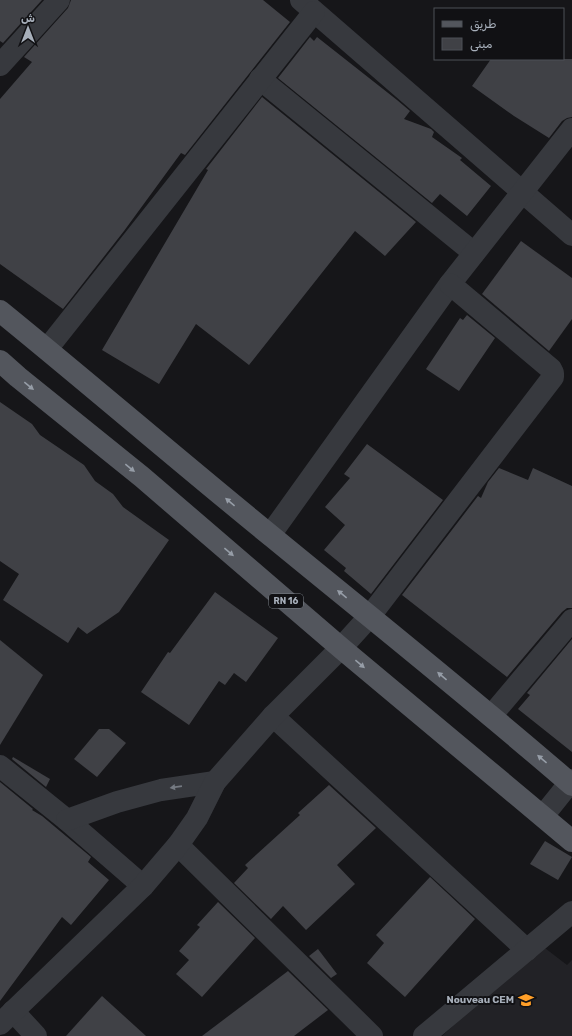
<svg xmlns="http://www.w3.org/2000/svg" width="572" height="1036" font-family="Rubik,'Noto Naskh Arabic',sans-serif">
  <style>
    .built { fill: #222226 }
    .building { fill: #404146 }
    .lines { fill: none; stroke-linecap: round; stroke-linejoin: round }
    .minor { stroke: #37393e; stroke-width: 22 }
    .primary { stroke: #53565d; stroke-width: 22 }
    .oneway { fill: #969da7 }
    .oneway2 { fill: #757a82 }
    .labels { text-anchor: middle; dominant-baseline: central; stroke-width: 4; stroke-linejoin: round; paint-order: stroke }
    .shield { fill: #111114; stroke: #7a8088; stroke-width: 1 }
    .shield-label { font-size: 9px; font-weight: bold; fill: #a7afba }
    .poi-label { font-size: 10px; font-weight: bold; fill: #a7afba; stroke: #111114; text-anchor: end }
  </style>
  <rect width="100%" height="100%" fill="#161619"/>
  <polygon class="built" points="541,945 567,965 572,960 572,1036 442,1036"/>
  <g class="building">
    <polygon points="0,0 42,0 3,43 0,41"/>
    <polygon points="71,0 263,0 290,22 185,155 181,153 124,231 63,309 0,264 0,99 32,62 24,57 68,8"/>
    <polygon points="310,37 314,41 317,37 397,100 410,111 404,119 431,129 434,132 432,137 462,158 460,160 491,186 467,216 440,194 432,203 278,78"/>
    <polygon points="491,59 572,59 572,117 567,118 562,121 549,138 514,116 472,86"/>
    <polygon points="262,97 416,222 385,256 355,231 249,365 196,324 159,384 102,350 208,170 206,169"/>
    <polygon points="521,241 572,278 572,319 549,351 482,294"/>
    <polygon points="467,315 495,338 459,391 426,369 460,318 463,320"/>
    <polygon points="0,402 32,424 40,435 84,465 95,481 113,494 123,507 169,540 119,612 87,634 78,627 68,643 3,600 19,574 0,561"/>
    <polygon points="367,444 443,500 371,594 344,571 346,568 324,550 345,525 325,507 350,478 344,474"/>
    <polygon points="499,468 528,480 533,468 572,486 572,608 567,608 562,612 507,677 402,595 478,496 481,498 488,482"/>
    <polygon points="215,592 278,638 246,682 234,673 225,685 219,681 189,725 141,692 168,652 170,653"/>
    <polygon points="572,639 572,752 518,709 530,695 527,693"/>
    <polygon points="0,640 43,675 0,745"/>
    <polygon points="99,729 109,729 126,743 97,777 74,759"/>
    <polygon points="13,757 50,779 46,787 12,759"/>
    <polygon points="0,782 33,809 32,810 42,816 91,857 88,862 109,880 71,925 62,917 0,1001"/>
    <polygon points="329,785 376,828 337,865 355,884 306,930 283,906 271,919 234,883 248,868 245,865 300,815 298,813"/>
    <polygon points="545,841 572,857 558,880 530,864"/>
    <polygon points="430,877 475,919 405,997 367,963 384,943 376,935"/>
    <polygon points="218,902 255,938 202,997 176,974 189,960 179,951 200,927 197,925"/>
    <polygon points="318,949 337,974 331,978 309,956"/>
    <polygon points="288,971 328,1010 294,1036 202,1036"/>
    <polygon points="102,996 146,1036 66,1036"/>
  </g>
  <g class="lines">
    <g class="minor">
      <polyline points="301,0 572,235"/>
      <polyline points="0,65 59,0"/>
      <polyline points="260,79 474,253"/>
      <polyline points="47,349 314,12"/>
      <polyline points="270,535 450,284 572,129"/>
      <polyline points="273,716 527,950"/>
      <polyline points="491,716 572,620"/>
      <polyline points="0,766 67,820 143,886"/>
      <polyline points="543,816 572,780"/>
      <polyline points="67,820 117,802 161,790 215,782"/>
      <polyline points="178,845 372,1036"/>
      <polyline points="13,1011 36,1036"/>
      <polyline points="0,1024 143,886 178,845 197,818 215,782 273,716 341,648 370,616 553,377 553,373 551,369 450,284"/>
      <polyline points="424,1036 572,912"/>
    </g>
    <g class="primary">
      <path d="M0,311C91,385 179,461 270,535C371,618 473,699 572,785"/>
      <polyline points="0,361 18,377 142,477 341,648 572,841"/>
    </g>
  </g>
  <defs><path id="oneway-solid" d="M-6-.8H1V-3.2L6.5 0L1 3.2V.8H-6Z"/></defs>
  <g class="oneway">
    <use href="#oneway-solid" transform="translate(29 386) rotate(39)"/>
    <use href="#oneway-solid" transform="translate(130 468) rotate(39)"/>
    <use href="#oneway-solid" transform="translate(230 502) rotate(-140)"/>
    <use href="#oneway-solid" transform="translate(229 552) rotate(40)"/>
    <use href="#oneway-solid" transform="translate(342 594) rotate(-141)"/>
    <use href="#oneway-solid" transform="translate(360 664) rotate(40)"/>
    <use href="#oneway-solid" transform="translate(442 676) rotate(-140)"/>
    <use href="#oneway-solid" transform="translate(542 759) rotate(-140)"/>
  </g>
  <use class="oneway2" href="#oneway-solid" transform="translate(176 787) rotate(172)"/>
  <defs>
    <symbol id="school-bare" viewBox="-9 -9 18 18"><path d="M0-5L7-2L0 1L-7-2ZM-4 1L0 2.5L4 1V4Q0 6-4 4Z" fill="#ff9f28" stroke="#111114" stroke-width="2.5" paint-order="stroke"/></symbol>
  </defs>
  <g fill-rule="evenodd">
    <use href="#school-bare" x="515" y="989" width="22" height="22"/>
  </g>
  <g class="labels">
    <rect class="shield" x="269" y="594" width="34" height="14" rx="3"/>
    <g class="shield-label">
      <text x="286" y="601">RN 16</text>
    </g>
    <g class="poi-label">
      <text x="514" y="1000">Nouveau CEM</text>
    </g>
  </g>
  <rect x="434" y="8" width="130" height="52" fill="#111114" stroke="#4d5056"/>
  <rect x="442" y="21" width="20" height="6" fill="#53565d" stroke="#4d5056"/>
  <text x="470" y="28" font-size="12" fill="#a7afba">طريق</text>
  <rect x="442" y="38" width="20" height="12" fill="#404146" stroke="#4d5056"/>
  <text x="470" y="48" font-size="12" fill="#a7afba">مبنى</text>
  <g transform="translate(28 28)" stroke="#111114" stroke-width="3" paint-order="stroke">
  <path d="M0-3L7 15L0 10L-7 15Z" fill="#a7afba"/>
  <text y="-6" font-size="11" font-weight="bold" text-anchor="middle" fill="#a7afba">ش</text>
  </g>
</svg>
